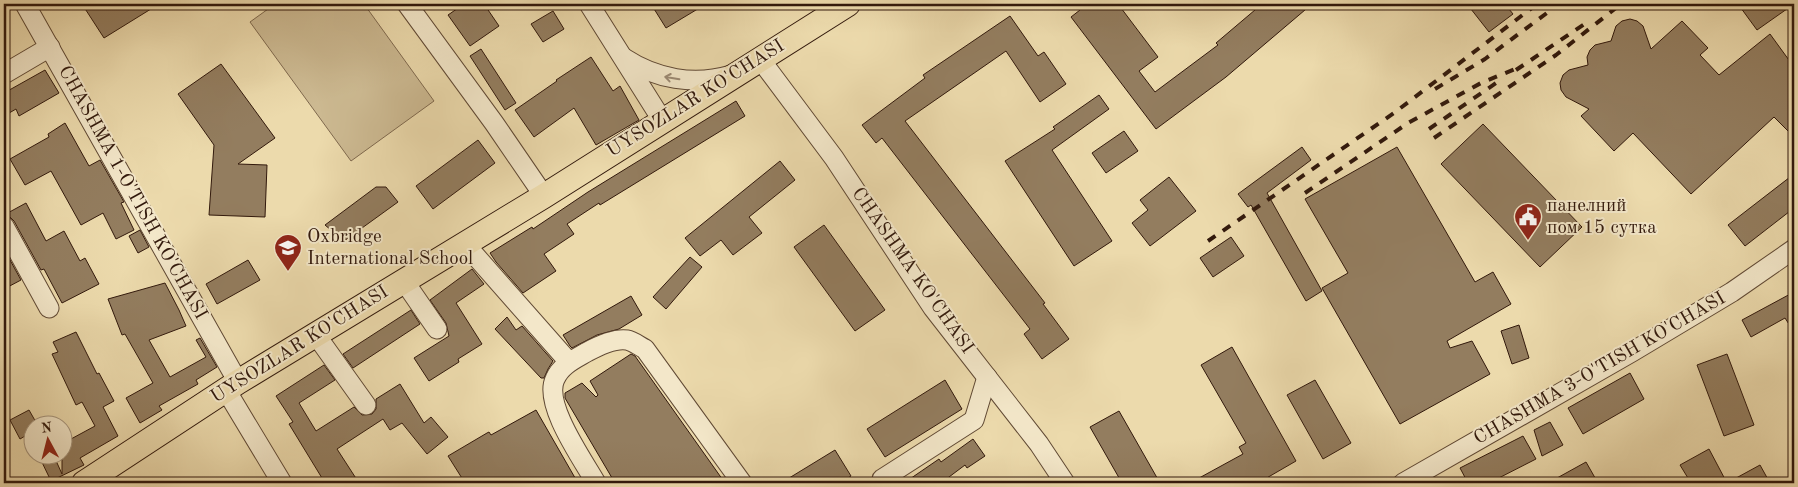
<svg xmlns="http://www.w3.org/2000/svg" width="1798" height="487" font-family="'Old Standard TT',serif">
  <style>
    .garden { fill: #ccb991; stroke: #7f694e }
    .building { fill: #937d5f; stroke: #32190c }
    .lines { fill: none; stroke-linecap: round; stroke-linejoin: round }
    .minor-casing { stroke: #604934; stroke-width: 21 }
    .major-casing { stroke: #32190c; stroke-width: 26 }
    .minor { stroke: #f3e7c9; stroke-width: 19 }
    .major { stroke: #ecdaac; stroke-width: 24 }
    .rail { stroke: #32190c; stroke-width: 4; stroke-dasharray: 9 9; stroke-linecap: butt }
    .oneway { stroke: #9c8a74 }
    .labels { text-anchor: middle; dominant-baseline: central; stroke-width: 4; stroke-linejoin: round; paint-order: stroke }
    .street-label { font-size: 19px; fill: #32190c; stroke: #f3e7c9 }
    .poi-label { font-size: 19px; fill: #32190c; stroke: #f3e7c9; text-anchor: start }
  </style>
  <rect width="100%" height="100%" fill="#ecdaac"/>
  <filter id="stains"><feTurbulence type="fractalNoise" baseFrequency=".004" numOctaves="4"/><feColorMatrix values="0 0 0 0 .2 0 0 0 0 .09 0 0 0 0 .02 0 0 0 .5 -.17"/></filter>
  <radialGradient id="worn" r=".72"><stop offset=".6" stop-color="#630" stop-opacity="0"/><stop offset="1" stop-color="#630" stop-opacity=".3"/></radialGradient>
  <polygon class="garden" points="275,4 364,4 434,101 351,161 250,22"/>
  <g class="building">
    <polygon points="82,4 159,4 104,38"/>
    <polygon points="464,4 484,4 499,26 470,46 448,15"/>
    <polygon points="651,4 706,4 666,28"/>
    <polygon points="1075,4 1118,4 1158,57 1139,71 1155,92 1218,45 1216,43 1262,4 1312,4 1226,77 1156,129 1071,17 1080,10"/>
    <polygon points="1467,4 1505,4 1513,14 1489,32"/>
    <polygon points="1738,4 1794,4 1757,30"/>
    <polygon points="553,11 564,29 543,42 531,24"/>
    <polygon points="1010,16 1038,56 1044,52 1066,84 1040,102 1006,51 905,121 1045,303 1043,304 1069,339 1042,359 1024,334 1030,329 882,138 876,143 862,125 925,78 923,75"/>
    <polygon points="1630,19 1637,21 1643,26 1651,49 1682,21 1708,48 1700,55 1719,75 1770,34 1794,67 1794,137 1774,117 1691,194 1633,133 1614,151 1581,116 1589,109 1566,97 1561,90 1560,83 1563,75 1569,70 1588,65 1587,57 1590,50 1595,45 1611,41 1616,26 1622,21"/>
    <polygon points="481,49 516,103 505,110 470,56"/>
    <polygon points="591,57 613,91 620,86 639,120 596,145 574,108 534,137 515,110 557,81 556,80"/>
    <polygon points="221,64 275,138 238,164 267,165 265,217 209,215 214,145 178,94"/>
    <polygon points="45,70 59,93 19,116 16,109 4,116 4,93"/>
    <polygon points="1099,95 1109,109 1052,150 1112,241 1074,266 1005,161 1055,129 1053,127"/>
    <polygon points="736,101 745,116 600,205 599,203 567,224 574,234 544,254 556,271 523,293 496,262 490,253 532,227 533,229 588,192"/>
    <polygon points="65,123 89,166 100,160 124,202 121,203 134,230 116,239 103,213 81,225 51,171 25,185 10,159 49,137 48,134"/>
    <polygon points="1483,124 1582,227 1540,267 1441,164"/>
    <polygon points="1124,131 1138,151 1106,173 1092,153"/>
    <polygon points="478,140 495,163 433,209 416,186"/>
    <polygon points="1302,147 1311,160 1267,193 1322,291 1306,301 1251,205 1248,207 1238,194"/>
    <polygon points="1397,147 1475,282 1493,272 1511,304 1447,341 1450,348 1472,341 1490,374 1400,424 1322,288 1348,273 1305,199"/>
    <polygon points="780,161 795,180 749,217 762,233 733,255 721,240 700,256 685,238"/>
    <polygon points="1794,174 1794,208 1745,246 1728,225"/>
    <polygon points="1169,177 1196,211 1150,246 1132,223 1148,210 1140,200"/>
    <polygon points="376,187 386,187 398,202 344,241 325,225"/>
    <polygon points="26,203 46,241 64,231 80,261 85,258 99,284 62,303 44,269 41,270 14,221 9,216 4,215"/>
    <polygon points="824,225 885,310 855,331 794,247"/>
    <polygon points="140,230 149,247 138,253 129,236"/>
    <polygon points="1231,237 1244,256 1213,277 1200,258"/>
    <polygon points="4,249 21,280 4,289"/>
    <polygon points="690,257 702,267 666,309 653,297"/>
    <polygon points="248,260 260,280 217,304 206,284"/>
    <polygon points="472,269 484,284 456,303 482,344 458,359 459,362 429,381 414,358 449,336 446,323 430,300"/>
    <polygon points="165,283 179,310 186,326 149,340 170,377 206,357 196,340 200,338 217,367 196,380 198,384 159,406 162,410 140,423 126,398 153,383 125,334 122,335 108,299"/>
    <polygon points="1794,292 1794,332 1785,318 1751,337 1742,320"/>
    <polygon points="631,296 642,315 619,329 597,335 572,348 570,346 563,335"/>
    <polygon points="411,310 420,324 353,368 343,354"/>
    <polygon points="507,317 516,330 522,326 553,361 548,369 544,378 541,378 495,329"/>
    <polygon points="1519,325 1529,358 1512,364 1501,331"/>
    <polygon points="76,332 97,374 99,373 114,401 103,407 118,436 80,458 84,465 51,481 38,454 53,454 62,474 62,421 71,439 95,426 82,402 76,405 52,354 58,352 53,342"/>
    <polygon points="1232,347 1296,461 1258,483 1190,483 1243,454 1239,447 1246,443 1201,365"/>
    <polygon points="631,354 635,356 725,483 615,483 565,398 565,393 582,383 596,397 598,395 590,381"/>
    <polygon points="1727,354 1754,425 1724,436 1697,365"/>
    <polygon points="324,365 335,380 299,403 316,431 354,407 362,415 372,414 376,409 376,399 400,384 424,423 431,417 448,437 427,454 402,423 390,430 383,419 337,449 359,483 325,483 289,424 293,422 276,396"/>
    <polygon points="1630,373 1644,399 1583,434 1568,408"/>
    <polygon points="945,380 962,409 885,457 867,429"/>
    <polygon points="1315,380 1351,443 1323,459 1287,395"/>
    <polygon points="29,410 37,424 32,424 32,432 20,439 10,420"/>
    <polygon points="536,410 578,483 465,483 448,456 487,433 489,432 491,435"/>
    <polygon points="1119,411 1160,483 1122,483 1090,427"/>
    <polygon points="1550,422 1563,445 1542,456 1534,430"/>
    <polygon points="1523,436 1536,459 1489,483 1468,483 1460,468"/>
    <polygon points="973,439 985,456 967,468 965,465 941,483 904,483 939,459 941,462"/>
    <polygon points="1709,449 1727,483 1760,465 1770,483 1691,483 1680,465"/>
    <polygon points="835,450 851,476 840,483 781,483"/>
    <polygon points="1586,462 1598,483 1548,483"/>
  </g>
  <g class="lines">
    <defs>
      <g id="minor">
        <polyline points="25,4 238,382"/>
        <polyline points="407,4 494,123 544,196"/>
        <polyline points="589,4 662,120"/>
        <path d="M624,58C656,79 694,86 731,75"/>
        <polyline points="760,59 834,158 933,308 1039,444 1065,483"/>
        <polyline points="4,74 50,47"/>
        <polyline points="4,226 49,308"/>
        <polyline points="465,244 569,362"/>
        <polyline points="404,281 437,329"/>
        <polyline points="316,335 366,405"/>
        <polyline points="226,390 282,483"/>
        <path d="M596,483C583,460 543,404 555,379C561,365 575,359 587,352C598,346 614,338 627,340C633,341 639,346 645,349L742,483"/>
        <polyline points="885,483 882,479 974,420 987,377"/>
        <polyline points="1403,483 1632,352 1732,292 1794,249"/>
      </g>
      <polyline id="major" points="84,483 238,382 544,196 848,4"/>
    </defs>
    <use href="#minor" class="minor-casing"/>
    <use href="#major" class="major-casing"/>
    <use href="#minor" class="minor"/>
    <use href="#major" class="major"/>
    <g class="rail">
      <polyline points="1516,70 1586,23"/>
      <polyline points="1435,89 1485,59 1559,4"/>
      <polyline points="1429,129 1499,81"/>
      <polyline points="1434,138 1556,55 1621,4"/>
      <polyline points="1305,193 1408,123 1481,83 1520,67"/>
      <polyline points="1208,241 1394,113 1537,4"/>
    </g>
  </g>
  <defs><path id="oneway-shaft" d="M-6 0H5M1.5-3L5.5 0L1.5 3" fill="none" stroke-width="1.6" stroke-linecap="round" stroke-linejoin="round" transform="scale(1.25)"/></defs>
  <use class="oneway" href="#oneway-shaft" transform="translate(672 78) rotate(-171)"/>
  <defs>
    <symbol id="civic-pin" viewBox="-11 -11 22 30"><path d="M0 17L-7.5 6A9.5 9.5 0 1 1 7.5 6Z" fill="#8f2418" stroke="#f3e7c9"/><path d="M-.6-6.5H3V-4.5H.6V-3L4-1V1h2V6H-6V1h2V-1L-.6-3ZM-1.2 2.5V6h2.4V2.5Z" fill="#fff"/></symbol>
    <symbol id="school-pin" viewBox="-11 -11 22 30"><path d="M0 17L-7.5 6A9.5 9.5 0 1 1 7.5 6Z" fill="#8f2418" stroke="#f3e7c9"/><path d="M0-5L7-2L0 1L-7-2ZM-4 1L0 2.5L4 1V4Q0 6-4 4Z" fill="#fff"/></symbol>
  </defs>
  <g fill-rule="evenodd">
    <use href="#civic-pin" x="1512" y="201" width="32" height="43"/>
    <use href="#school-pin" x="272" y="232" width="32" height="43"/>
  </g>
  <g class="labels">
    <g class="street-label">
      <text transform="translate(696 99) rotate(-32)">UYSOZLAR KO'CHASI</text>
      <text transform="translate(132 193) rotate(61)">CHASHMA 1-O'TISH KO'CHASI</text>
      <text transform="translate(912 271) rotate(55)">CHASHMA KO'CHASI</text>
      <text transform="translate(300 345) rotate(-32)">UYSOZLAR KO'CHASI</text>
      <text transform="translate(1600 369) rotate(-30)">CHASHMA 3-O'TISH KO'CHASI</text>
    </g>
    <g class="poi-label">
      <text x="1547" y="206">панелний<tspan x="1547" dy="22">пом 15 сутка</tspan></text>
      <text x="307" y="237">Oxbridge<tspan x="307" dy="22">International School</tspan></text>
    </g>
  </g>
  <rect width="1798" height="487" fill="none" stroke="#ecdaac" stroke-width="20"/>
  <rect x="5" y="5" width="1788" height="477" fill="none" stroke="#32190c" stroke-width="2.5"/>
  <rect x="10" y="10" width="1778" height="467" fill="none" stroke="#32190c"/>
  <g transform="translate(48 440) rotate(353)"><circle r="24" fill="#f3e7c9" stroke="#a6957d"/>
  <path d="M0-4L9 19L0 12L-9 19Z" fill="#8f2418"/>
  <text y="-8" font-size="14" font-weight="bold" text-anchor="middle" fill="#32190c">N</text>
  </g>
  <rect width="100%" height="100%" filter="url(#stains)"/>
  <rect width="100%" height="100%" fill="url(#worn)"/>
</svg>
